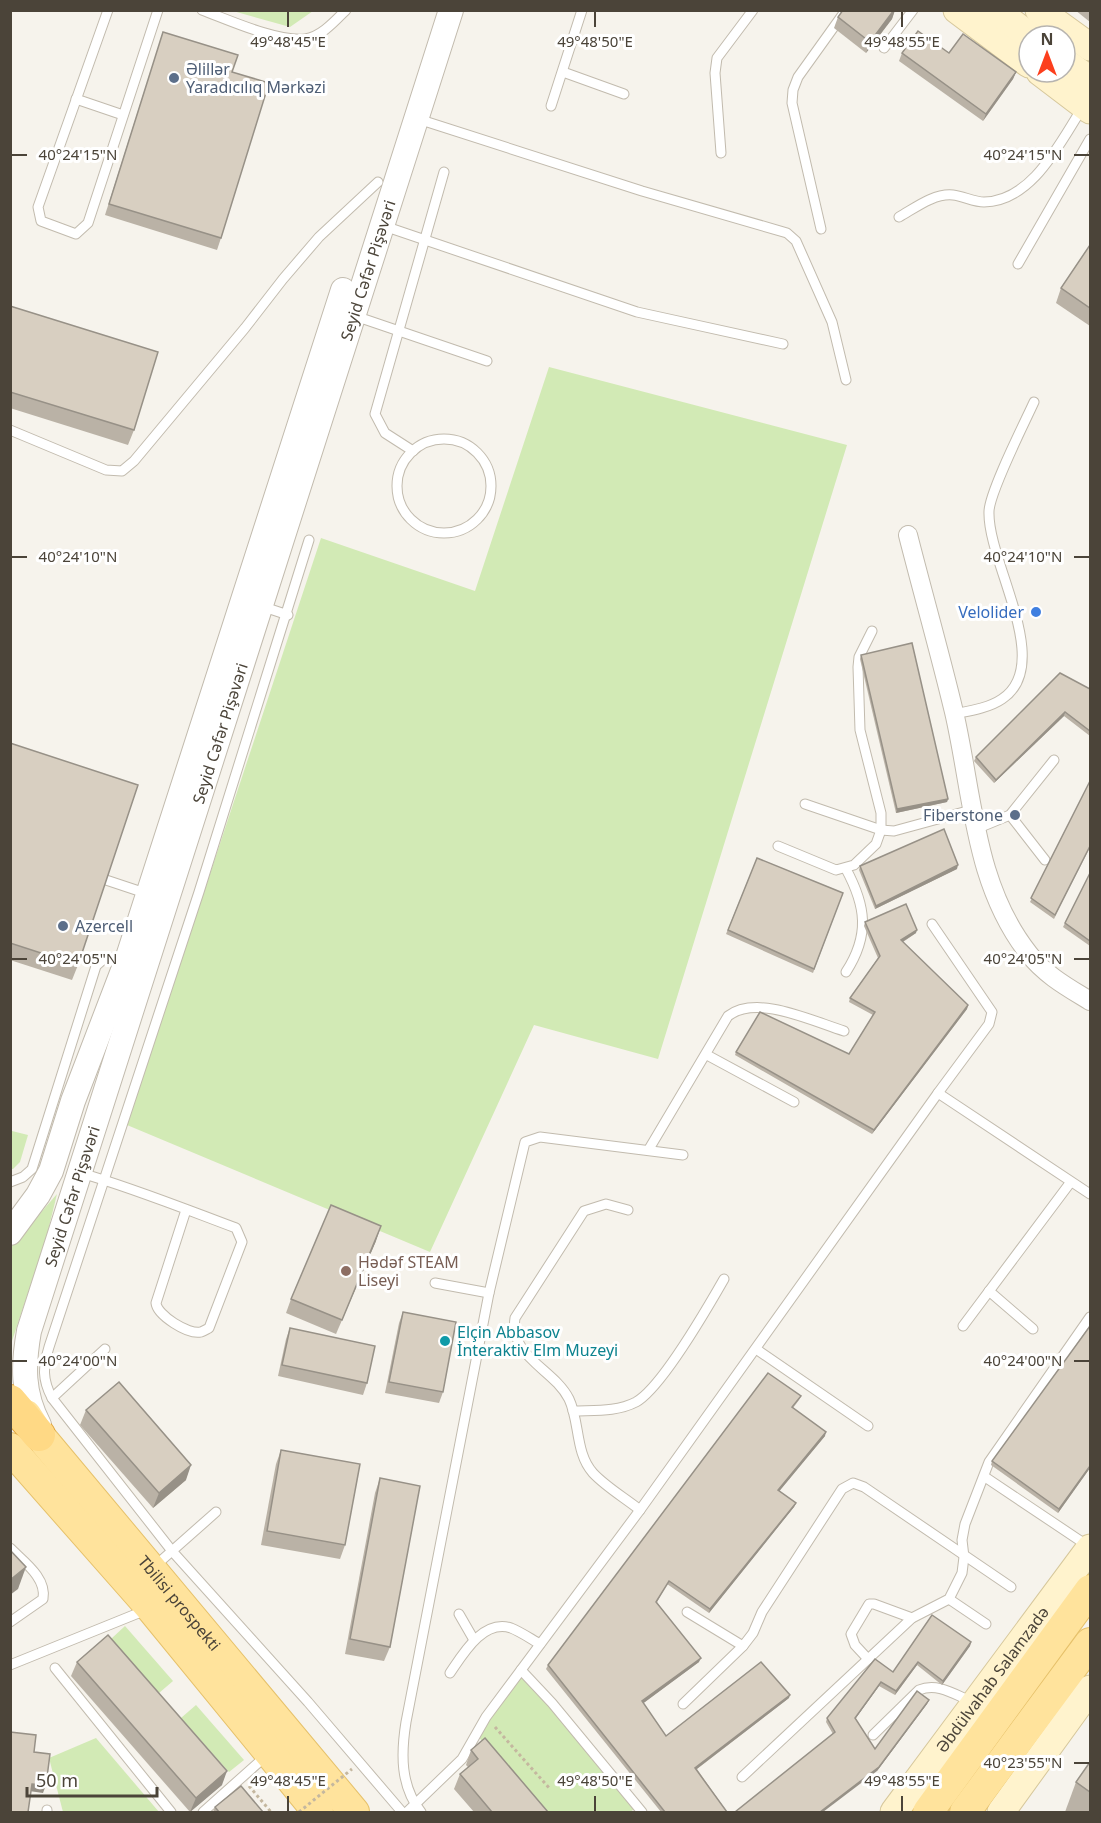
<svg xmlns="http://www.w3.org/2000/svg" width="1101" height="1823" font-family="'Noto Sans',sans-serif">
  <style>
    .green { fill: #d2eab5 }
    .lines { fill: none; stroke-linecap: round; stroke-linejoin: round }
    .service-casing { stroke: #c2bbae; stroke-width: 11 }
    .minor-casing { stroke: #c2bbae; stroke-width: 20 }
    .tertiary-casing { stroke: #c2bbae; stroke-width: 26 }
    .secondary-casing { stroke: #d6c79b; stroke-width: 29 }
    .primary-casing { stroke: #e6c16a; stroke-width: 32 }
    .trunk-casing { stroke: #e0a43c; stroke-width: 34 }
    .path { stroke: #c4b79f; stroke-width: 3; stroke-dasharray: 3 3; stroke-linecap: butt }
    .service { stroke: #fff; stroke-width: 9 }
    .minor { stroke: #fff; stroke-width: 18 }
    .tertiary { stroke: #fff; stroke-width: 24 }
    .secondary { stroke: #fff3cd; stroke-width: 27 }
    .primary { stroke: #ffe39c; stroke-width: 30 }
    .trunk { stroke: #ffd985; stroke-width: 32 }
    .path-bridge { stroke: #c4b79f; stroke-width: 3; stroke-dasharray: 3 3; stroke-linecap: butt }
    .wall { fill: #bab2a6 }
    .shaded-wall { fill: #979187 }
    .building { fill: #d8cfc1; stroke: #979187; stroke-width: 1.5 }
    .ticks { fill: none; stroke: #4b4439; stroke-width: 2 }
    .service-dot { fill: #5c6f8a; stroke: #fff; stroke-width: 2 }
    .shop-dot { fill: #3f7fe0; stroke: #fff; stroke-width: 2 }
    .education-dot { fill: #8d6e63; stroke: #fff; stroke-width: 2 }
    .culture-dot { fill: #0f9aa8; stroke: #fff; stroke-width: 2 }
    .labels { text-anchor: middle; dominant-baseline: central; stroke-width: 6; stroke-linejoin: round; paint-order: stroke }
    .service-label { font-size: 16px; fill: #4e5e75; stroke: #fff; text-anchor: start }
    .street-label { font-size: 16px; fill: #4b4439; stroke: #fff }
    .shop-label { font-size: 16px; fill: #366cbe; stroke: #fff; text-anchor: end }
    .education-label { font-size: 16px; fill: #785e54; stroke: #fff; text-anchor: start }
    .culture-label { font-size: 16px; fill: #0d838f; stroke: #fff; text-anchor: start }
    .ticks-label { font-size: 15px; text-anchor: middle; fill: #4b4439; stroke: #fff; stroke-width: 6; stroke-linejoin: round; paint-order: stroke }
  </style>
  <rect width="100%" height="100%" fill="#f6f3ec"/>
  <g class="green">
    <polygon points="233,11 313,11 290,27"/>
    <polygon points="549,367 847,445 658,1059 534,1025 430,1252 127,1125 321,538 475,591"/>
    <polygon points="12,1131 28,1135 20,1162 13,1169 10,1169"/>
    <polygon points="57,1194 46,1239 11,1344 11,1247"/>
    <polygon points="125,1626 173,1681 159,1693 111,1639"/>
    <polygon points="523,1674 636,1808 630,1812 542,1812 476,1734"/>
    <polygon points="196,1705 244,1760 229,1772 181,1718"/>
    <polygon points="96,1738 159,1812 63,1812 49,1758"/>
  </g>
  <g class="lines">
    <defs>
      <g id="service">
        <polyline points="108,10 38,207 41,221 76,234 88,223 158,10"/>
        <path d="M202,10C229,20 277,42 305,39C321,37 335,21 346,10"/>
        <polyline points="884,48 913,10"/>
        <polyline points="563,72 624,94"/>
        <polyline points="76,99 123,115"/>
        <polyline points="551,106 582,10"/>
        <polyline points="418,119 642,191 787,233 796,241 832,322 846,380"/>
        <polyline points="721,153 715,73 717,58 753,10"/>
        <path d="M899,217C915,208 934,193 953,195C963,196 974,202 984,202C1033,201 1060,142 1083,107"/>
        <polyline points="384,226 637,312 783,344"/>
        <polyline points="821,229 792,103 793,90 798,77 846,10"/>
        <polyline points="1018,264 1090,139"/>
        <polyline points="355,316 487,361"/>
        <polyline points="10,430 106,470 122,471 134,461 245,328 283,279 319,237 378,182"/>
        <circle cx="444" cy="486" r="47"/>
        <polyline points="413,451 385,433 375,414 444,172"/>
        <path d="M309,540L199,892L49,1347C43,1367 42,1379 52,1398L172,1551L308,1702L402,1812"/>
        <polyline points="261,606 288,615"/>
        <path d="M954,714C969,711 989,708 1002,699C1055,664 987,562 989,511C990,491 1024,424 1034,402"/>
        <polyline points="805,804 881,830 894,831 971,810"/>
        <polyline points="1010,815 1045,860"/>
        <polyline points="976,829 1010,815 1054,760"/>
        <polyline points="778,846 836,870 854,865 876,844 881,830 881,813 860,730 858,667 859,657 872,631"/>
        <path d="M846,869C866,906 870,935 846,972"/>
        <polyline points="106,880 148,894"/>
        <polyline points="932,924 992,1012 989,1024 938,1093"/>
        <polyline points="707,1055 794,1102"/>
        <path d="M649,1149L728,1016C757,994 812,1021 844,1031"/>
        <path d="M81,1173C133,1188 185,1209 236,1228L242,1242L209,1328C207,1329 204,1331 201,1332C188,1335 157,1315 156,1303L186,1210"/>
        <polyline points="10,1182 23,1177 32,1169 96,966 106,957 127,960"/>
        <path d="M628,1210L606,1204L584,1211L515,1318C509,1357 554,1369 569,1399C580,1422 575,1453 593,1473C606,1487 625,1498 640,1510"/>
        <polyline points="435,1283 489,1293"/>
        <polyline points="989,1291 1033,1329"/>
        <polyline points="963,1326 1070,1183"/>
        <polyline points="756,1349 868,1426"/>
        <polyline points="52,1398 105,1349"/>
        <path d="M573,1411C594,1410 617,1412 636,1402C661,1388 708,1307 724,1279"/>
        <polyline points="985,1477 1088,1546"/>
        <path d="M10,1548C24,1562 47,1578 43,1599L10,1622"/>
        <polyline points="155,1566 216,1512"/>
        <polyline points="949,1599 986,1624"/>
        <polyline points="687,1612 743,1646"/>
        <polyline points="459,1614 474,1640"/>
        <polyline points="868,1659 855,1645 851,1634 869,1604 874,1604 912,1618"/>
        <polyline points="10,1665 146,1610"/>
        <polyline points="55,1668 171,1812"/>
        <polyline points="521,1670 552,1703 642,1812"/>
        <path d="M450,1673C463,1654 483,1619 511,1628C521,1632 531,1639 540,1644"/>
        <polyline points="683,1704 743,1646 753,1633 762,1612 842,1489 853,1483 864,1487 1011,1587"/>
        <path d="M873,1735L919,1690C938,1682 955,1695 973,1702"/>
        <polyline points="742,1777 912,1618 949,1599 962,1573 964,1557 962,1540 965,1524 989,1462 1090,1317"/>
        <polyline points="47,1810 47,1812"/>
        <polyline points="203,1812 267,1755"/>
        <polyline points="407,1812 462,1759 486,1717 640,1510 938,1093 1090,1194"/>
        <path d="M421,1812C400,1786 401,1753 406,1722L489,1293L525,1142L540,1137L683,1155"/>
      </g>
      <path id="minor" d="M908,535C923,594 940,653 954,712C973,794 974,885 1029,954C1045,975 1069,988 1090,1001"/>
      <g id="tertiary">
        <polyline points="10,1233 38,1195 51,1171 73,1101 127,960 343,290"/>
        <path id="s1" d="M39,1425C22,1393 23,1365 29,1331L451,10"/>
      </g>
      <g id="secondary">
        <polyline points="957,10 1029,64"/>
        <polyline points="995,10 1030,36"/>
        <polyline points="1039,10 1090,47"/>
        <polyline points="1065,62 1090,80"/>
        <polyline points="1040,72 1090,110"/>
        <path id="s2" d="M894,1812L1090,1548"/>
        <polyline points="1001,1812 1090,1689"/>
      </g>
      <g id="primary">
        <path id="s3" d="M26,1415L39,1435L354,1812"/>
        <polyline points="10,1448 151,1608 318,1812"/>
        <polyline points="928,1812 1090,1590"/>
        <polyline points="965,1812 1090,1643"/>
      </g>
      <polyline id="trunk" points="10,1401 39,1435"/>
    </defs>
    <use href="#service" class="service-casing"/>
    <use href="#minor" class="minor-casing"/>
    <use href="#tertiary" class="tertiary-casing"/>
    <use href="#secondary" class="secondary-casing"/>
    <use href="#primary" class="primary-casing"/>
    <use href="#trunk" class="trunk-casing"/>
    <g class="path">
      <polyline points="495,1727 550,1789"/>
      <polyline points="249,1786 271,1812"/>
    </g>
    <use href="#service" class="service"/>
    <use href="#minor" class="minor"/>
    <use href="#tertiary" class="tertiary"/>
    <use href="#secondary" class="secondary"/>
    <use href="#primary" class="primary"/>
    <use href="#trunk" class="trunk"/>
    <polyline class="path-bridge" points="299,1812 352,1769"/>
  </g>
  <g class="wall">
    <polygon points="843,10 895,10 892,19 866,53 834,28 838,17"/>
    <polygon points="1075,10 1090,10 1090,22"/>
    <polygon points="163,32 232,72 221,238 217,250 105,215"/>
    <polygon points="902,53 949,53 1016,72 1013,79 983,121 899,61"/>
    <polygon points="1090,245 1090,326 1056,303 1061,288"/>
    <polygon points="10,306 134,430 128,445 10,408"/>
    <polygon points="861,655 948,799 947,802 896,813 860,659"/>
    <polygon points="1090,689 1090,736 1064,716 994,783 974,761 976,757"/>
    <polygon points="10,743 78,965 72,980 10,960"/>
    <polygon points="1090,781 1090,847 1054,919 1030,902"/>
    <polygon points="757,858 843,893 813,973 726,934"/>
    <polygon points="860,866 957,869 875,909 859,870"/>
    <polygon points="1090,873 1090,946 1063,927"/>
    <polygon points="865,922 916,933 903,942 968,1005 967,1009 872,1134 735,1055 736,1052 849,1054 873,1015 849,1002 850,998 878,958 864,926"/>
    <polygon points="376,1241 336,1334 286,1313 291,1299"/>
    <polygon points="403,1312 443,1392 439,1403 385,1393 399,1323"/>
    <polygon points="290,1328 367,1383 363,1395 278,1376 286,1339"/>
    <polygon points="801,1396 799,1400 793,1408 825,1436 779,1491 796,1503 794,1507 709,1613 667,1584 657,1602 699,1662 643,1703 666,1736 789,1698 697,1769 727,1812 661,1812 546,1669 548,1665"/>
    <polygon points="86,1410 186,1480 153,1508 80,1425"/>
    <polygon points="281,1450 345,1545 340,1559 261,1545 276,1464"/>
    <polygon points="992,1461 1090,1468 1058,1513 991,1465"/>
    <polygon points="380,1478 390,1647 384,1661 345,1654 375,1493"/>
    <polygon points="971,1642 970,1646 942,1685 917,1665 895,1695 879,1686 855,1719 875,1749 929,1700 927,1704 877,1771 833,1734 826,1722 827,1718 893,1672"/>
    <polygon points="77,1662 222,1785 190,1812 71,1676"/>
    <polygon points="471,1750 548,1812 474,1812 454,1789 460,1774 468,1767 466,1765"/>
    <polygon points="1090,1762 1090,1812 1065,1812 1076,1782"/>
    <polygon points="215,1807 263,1812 213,1812"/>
  </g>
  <g class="shaded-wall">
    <polygon points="894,10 895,10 892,19 866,53 870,42"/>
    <polygon points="1016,72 1013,79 983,121 986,114"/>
    <polygon points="1065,712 1064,716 994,783 996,780"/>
    <polygon points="948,799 947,802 896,813 897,809"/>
    <polygon points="958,865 957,869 875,909 876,906"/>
    <polygon points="917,930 916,933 899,944 901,940"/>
    <polygon points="968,1005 967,1009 872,1134 874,1130"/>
    <polygon points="381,1226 376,1241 336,1334 342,1320"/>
    <polygon points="826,1432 825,1436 777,1494 778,1490"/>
    <polygon points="191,1465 186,1480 153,1508 159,1493"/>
    <polygon points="1090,1466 1090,1468 1058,1513 1059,1509"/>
    <polygon points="796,1503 794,1507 709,1613 710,1609"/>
    <polygon points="26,1567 18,1589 10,1595 10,1580"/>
    <polygon points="971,1642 970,1646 942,1685 943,1681"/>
    <polygon points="701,1658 699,1662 641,1705 642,1701"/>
    <polygon points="918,1662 917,1665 895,1695 896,1691"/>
    <polygon points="881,1682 879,1686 853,1722 855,1718"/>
    <polygon points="790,1695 789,1698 694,1771 695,1768"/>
    <polygon points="929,1700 927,1704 877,1771 823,1812 820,1812"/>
    <polygon points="227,1771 222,1785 190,1812 196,1798"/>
    <polygon points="32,1784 46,1785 43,1793 29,1791"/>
  </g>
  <g class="building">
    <polygon points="843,10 894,10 870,42 838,17"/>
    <polygon points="918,31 949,53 963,34 1016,72 986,114 902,53"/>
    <polygon points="163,32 238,55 232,72 269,83 221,238 109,204"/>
    <polygon points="1090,245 1090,308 1061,288"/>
    <polygon points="10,306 158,352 134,430 10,392"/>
    <polygon points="912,643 948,799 897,809 861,655"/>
    <polygon points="1060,673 1090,689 1090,731 1065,712 996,780 976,757"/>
    <polygon points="10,743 138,785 78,965 10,943"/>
    <polygon points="1090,781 1090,846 1055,915 1031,898"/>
    <polygon points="944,829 958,865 876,906 860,866"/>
    <polygon points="757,858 843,893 814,969 728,930"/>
    <polygon points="1090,873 1090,941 1065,923"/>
    <polygon points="906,904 917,930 901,940 968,1005 874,1130 736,1052 760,1012 849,1054 875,1012 850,998 880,956 865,922"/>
    <polygon points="331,1205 381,1226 342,1320 291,1299"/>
    <polygon points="403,1312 456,1322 443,1392 389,1382"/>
    <polygon points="1090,1326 1090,1466 1059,1509 992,1461"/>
    <polygon points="290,1328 375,1346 367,1383 282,1365"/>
    <polygon points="768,1373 801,1396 792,1407 826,1432 778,1490 796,1503 710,1609 669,1581 656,1602 701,1658 642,1701 666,1736 761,1662 790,1695 695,1768 727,1812 665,1812 548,1665"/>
    <polygon points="119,1382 191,1465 159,1493 86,1410"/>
    <polygon points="281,1450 360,1464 345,1545 267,1531"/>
    <polygon points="380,1478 420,1486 390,1647 350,1639"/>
    <polygon points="10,1550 26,1567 10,1580"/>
    <polygon points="932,1615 971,1642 943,1681 918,1662 896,1691 881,1682 855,1718 875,1749 917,1691 929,1700 879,1767 820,1812 735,1812 835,1732 827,1718 875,1659 893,1672"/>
    <polygon points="108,1635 227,1771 196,1798 77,1662"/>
    <polygon points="10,1732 36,1735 34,1752 50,1754 46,1785 32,1784 28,1812 10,1812"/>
    <polygon points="485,1738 548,1812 492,1812 460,1774 478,1759 471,1750"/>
    <polygon points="1090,1762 1090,1792 1076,1782"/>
    <polygon points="241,1786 263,1812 219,1812 215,1807"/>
  </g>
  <path class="ticks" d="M288,12V27M595,12V27M902,12V27M12,155H27M1074,155H1089M12,557H27M1074,557H1089M12,959H27M1074,959H1089M12,1361H27M1074,1361H1089M1074,1763H1089M288,1796V1811M595,1796V1811M902,1796V1811"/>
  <g class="service-dot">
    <circle cx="174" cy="78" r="6"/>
    <circle cx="1015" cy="815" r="6"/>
    <circle cx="63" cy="926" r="6"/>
  </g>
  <circle class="shop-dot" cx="1036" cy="612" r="6"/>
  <circle class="education-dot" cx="346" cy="1271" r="6"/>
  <circle class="culture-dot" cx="445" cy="1341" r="6"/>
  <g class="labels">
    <g class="service-label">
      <text x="186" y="69">Əlillər<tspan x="186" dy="18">Yaradıcılıq Mərkəzi</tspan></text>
      <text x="1003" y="815" text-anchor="end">Fiberstone</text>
      <text x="75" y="926">Azercell</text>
    </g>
    <g class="street-label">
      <text stroke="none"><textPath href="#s1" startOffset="1210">Seyid Cəfər Pişəvəri</textPath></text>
      <text stroke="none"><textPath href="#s1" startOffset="724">Seyid Cəfər Pişəvəri</textPath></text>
      <text stroke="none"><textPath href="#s1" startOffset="238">Seyid Cəfər Pişəvəri</textPath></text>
      <text stroke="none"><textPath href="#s3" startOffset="243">Tbilisi prospekti</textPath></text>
      <text stroke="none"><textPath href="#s2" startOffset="165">Əbdülvahab Salamzadə</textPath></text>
    </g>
    <g class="shop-label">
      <text x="1024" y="612">Velolider</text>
    </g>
    <g class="education-label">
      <text x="358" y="1262">Hədəf STEAM<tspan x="358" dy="18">Liseyi</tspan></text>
    </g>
    <g class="culture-label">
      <text x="457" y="1332">Elçin Abbasov<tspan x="457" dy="18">İnteraktiv Elm Muzeyi</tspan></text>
    </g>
  </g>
  <g class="ticks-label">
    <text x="288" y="47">49°48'45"E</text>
    <text x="595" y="47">49°48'50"E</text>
    <text x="902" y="47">49°48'55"E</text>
    <text x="78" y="160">40°24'15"N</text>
    <text x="1023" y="160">40°24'15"N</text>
    <text x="78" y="562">40°24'10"N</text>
    <text x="1023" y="562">40°24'10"N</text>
    <text x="78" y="964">40°24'05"N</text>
    <text x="1023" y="964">40°24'05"N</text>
    <text x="78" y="1366">40°24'00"N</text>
    <text x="1023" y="1366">40°24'00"N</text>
    <text x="1023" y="1768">40°23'55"N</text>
    <text x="288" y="1786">49°48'45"E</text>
    <text x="595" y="1786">49°48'50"E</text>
    <text x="902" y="1786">49°48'55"E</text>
  </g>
  <rect width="1101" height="1823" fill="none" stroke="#4b4439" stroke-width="24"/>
  <g transform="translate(1047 54)"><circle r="28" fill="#ffffff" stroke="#b7b4b0" stroke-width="1.5"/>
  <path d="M0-4.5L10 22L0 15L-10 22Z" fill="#fc3f1d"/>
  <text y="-9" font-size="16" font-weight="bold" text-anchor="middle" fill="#4b4439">N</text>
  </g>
  <path d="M27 1787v9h130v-9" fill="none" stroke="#4b4439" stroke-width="3"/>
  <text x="36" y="1787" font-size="18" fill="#4b4439" stroke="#ffffff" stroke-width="4.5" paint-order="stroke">50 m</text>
</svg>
